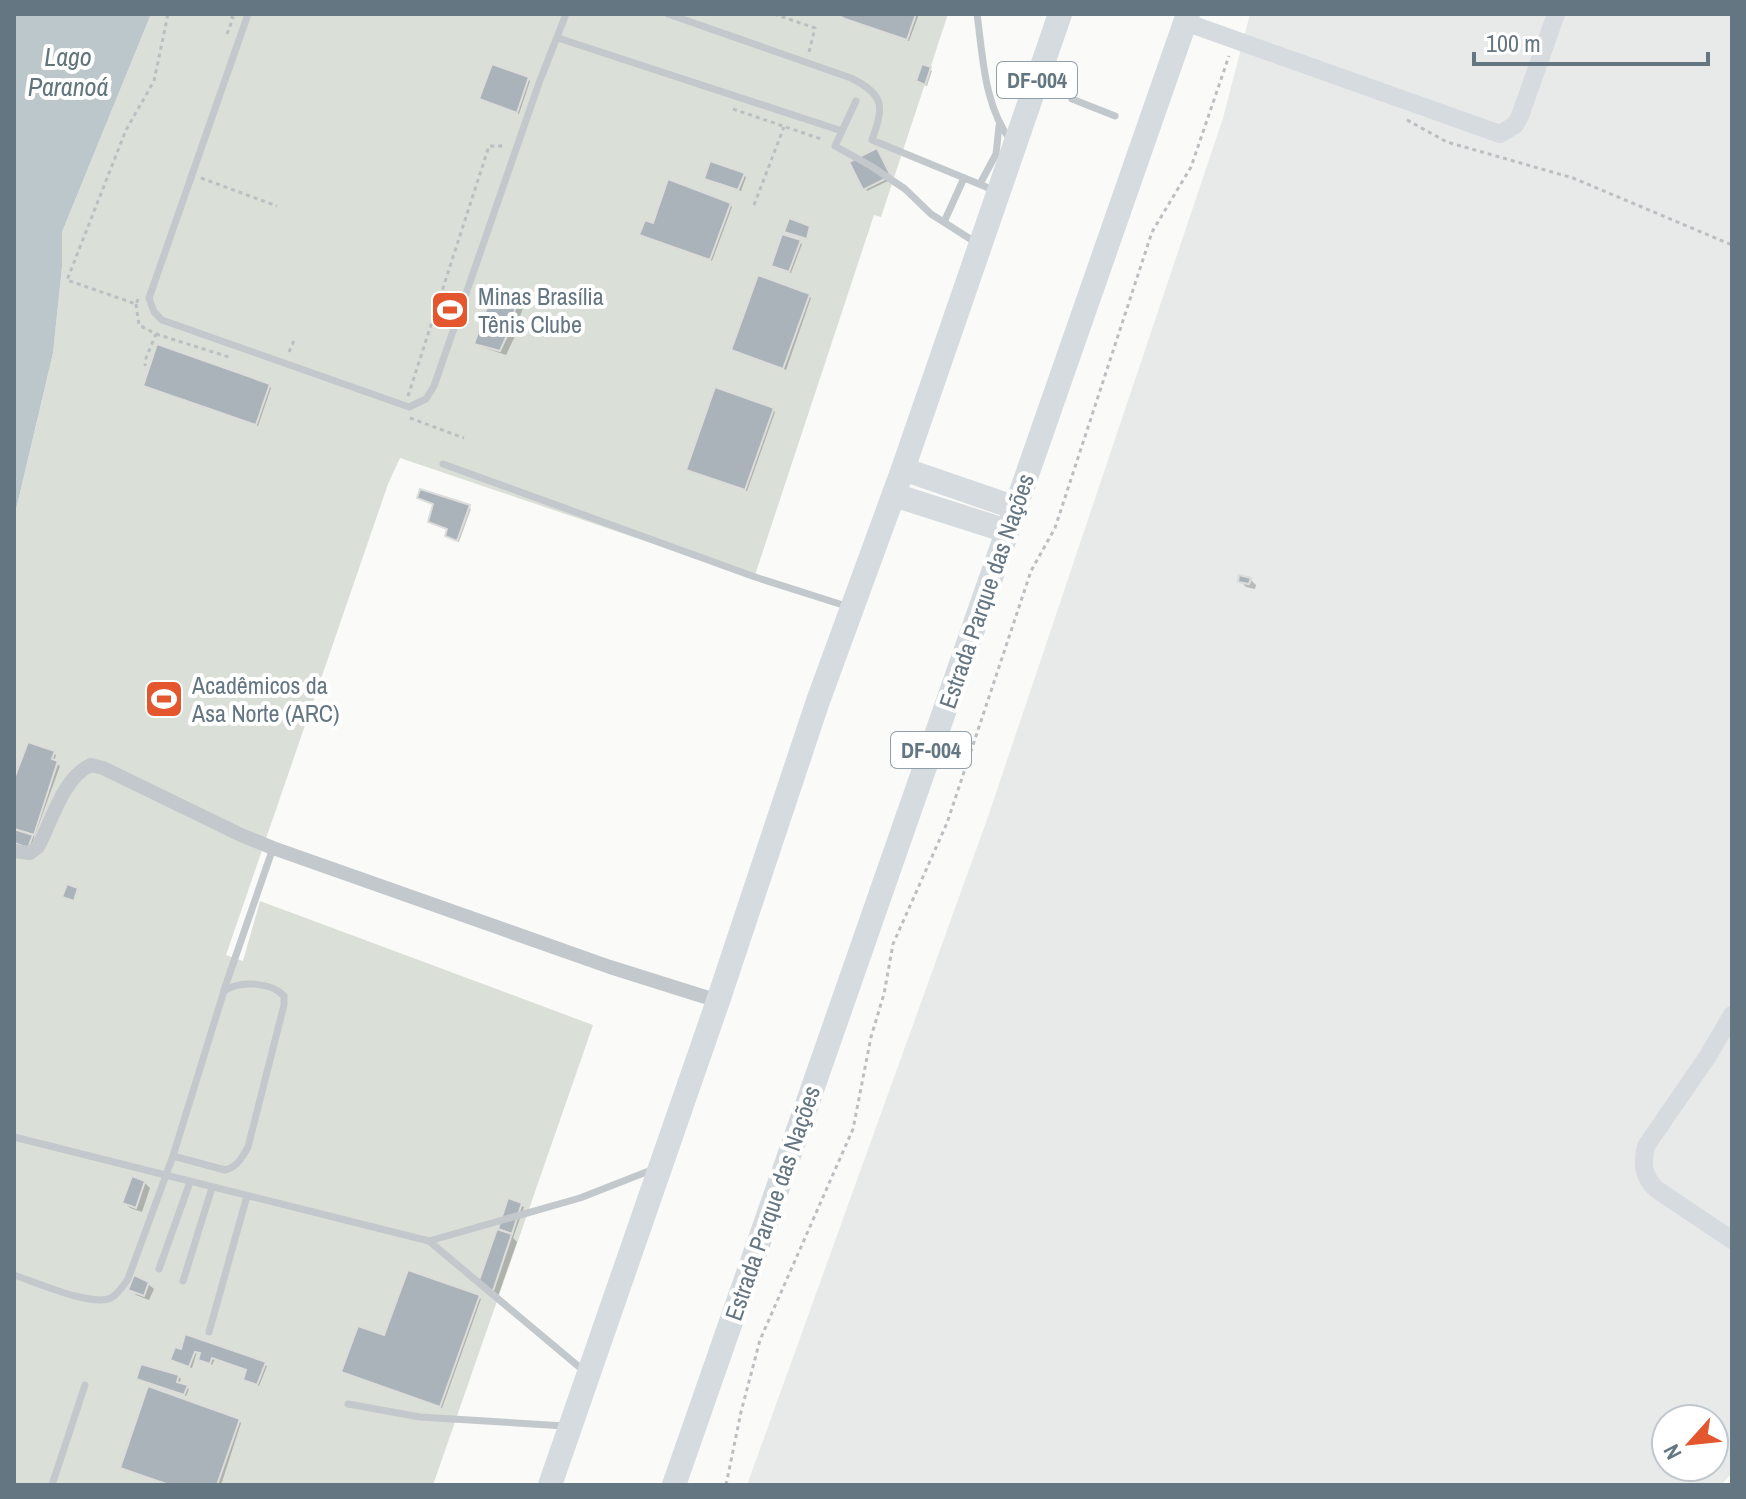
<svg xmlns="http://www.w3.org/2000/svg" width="1746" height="1499" font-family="'Archivo Narrow',sans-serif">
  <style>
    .built { fill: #e8e9e9; fill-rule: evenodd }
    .green { fill: #dadfd7 }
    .water { fill: #bbc7cb }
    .shadow { fill: #0003 }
    .building { fill: #aab3b9; stroke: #dcdcda; stroke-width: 2 }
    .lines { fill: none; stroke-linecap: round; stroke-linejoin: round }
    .path { stroke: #bbbfc2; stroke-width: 3; stroke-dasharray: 4 4; stroke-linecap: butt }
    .lane { stroke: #c3c8cc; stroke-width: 7 }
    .street { stroke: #c3c8cc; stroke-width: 14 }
    .secondary { stroke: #d6dbdf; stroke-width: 18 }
    .highway { stroke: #d6dbdf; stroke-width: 24 }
    .labels { text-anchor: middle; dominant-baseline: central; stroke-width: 8; stroke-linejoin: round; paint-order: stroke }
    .shield { fill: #fff; stroke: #939fa8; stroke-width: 2 }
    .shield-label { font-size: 22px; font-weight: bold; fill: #657683 }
    .poi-label { font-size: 24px; fill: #657683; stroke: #fff; text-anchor: start }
    .street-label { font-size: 24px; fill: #657683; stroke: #fff }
    .water-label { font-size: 26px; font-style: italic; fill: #60757c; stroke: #fff }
  </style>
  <rect width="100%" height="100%" fill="#fafaf8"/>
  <path class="built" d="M1250,14H1732V1473L1721,1485H747L989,814L1223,118ZM1666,1419H1714V1467H1666Z"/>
  <polygon class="green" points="151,14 948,14 881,217 874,215 754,578 400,458 388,484 226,955 243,961 260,901 593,1025 433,1485 14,1485 14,518 53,353 62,267 62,232"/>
  <polygon class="water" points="14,14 151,14 62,232 62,267 53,353 14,518"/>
  <g class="shadow">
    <polygon points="844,14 919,14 909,41 845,19"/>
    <polygon points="930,69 932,71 927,86 920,83 918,81"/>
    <polygon points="528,79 530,81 519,114 482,99"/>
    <polygon points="852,163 892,179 867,191"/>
    <polygon points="744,175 746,177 741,191 709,180"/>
    <polygon points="730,204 732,207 712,261 642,235 654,225"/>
    <polygon points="799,242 802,244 791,273 776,268 773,266"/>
    <polygon points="809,296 811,298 786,370 733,350"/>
    <polygon points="517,302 523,308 517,325 519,328 506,355 482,347 477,342"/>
    <polygon points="145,385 269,386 271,388 258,426"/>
    <polygon points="773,410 775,412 747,491 691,472"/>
    <polygon points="469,507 471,509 459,542 447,536 449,530 430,522"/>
    <polygon points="1250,579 1256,585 1255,589 1246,587 1240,581"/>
    <polygon points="54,753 56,755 54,762 60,766 30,849 14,843 14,787"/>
    <polygon points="144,1182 150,1188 142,1212 130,1208 124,1202"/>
    <polygon points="510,1201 524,1207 513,1238 517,1242 498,1296 479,1286"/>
    <polygon points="148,1284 154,1289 149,1300 136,1295 131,1289"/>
    <polygon points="478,1297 481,1299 442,1408 344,1372"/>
    <polygon points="187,1336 264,1364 267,1366 259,1386 245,1379 248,1371 215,1359 212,1365 203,1361 202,1354 197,1352 192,1368 175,1362 172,1360 182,1352"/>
    <polygon points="178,1376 181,1379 179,1384 189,1389 186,1396 141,1381"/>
    <polygon points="239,1420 241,1423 221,1485 168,1485 122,1467"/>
  </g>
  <g class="building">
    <polygon points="842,14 916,14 907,40 845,19 841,17"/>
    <polygon points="492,64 529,77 517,113 479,99"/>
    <polygon points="922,64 931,67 925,85 916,81"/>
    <polygon points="877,148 891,176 863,190 849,162"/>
    <polygon points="710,161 745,173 738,190 704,179"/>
    <polygon points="668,179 731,203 710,260 639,235 645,220 653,223"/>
    <polygon points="789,218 810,226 807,239 784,232"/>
    <polygon points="782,234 801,240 789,272 771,266"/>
    <polygon points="758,275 810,294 783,369 731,350"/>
    <polygon points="493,290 518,300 512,319 514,320 500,351 474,344"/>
    <polygon points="157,344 270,384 256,425 143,386"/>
    <polygon points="715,387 774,408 745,490 686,470"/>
    <polygon points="420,489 470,505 457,541 445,536 447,529 428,522 433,504 417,498"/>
    <polygon points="1239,575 1251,578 1249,584 1238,582"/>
    <polygon points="1239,575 1251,578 1249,584 1238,582"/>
    <polygon points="28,742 55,751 52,759 58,761 34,835 14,829 14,779"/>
    <polygon points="14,829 33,835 28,848 14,843"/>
    <polygon points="67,884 78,888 74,901 62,897"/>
    <polygon points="132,1176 145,1181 136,1208 122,1203"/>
    <polygon points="508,1198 522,1203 512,1234 498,1229"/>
    <polygon points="497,1229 512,1234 493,1291 477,1286"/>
    <polygon points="408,1270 480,1295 440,1407 341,1372 358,1326 384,1335"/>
    <polygon points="134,1275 149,1282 144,1296 128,1290"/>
    <polygon points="185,1334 266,1362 257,1385 243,1380 246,1370 212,1358 210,1364 198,1360 200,1353 195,1352 189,1367 170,1360 175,1347 181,1349"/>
    <polygon points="141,1364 179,1375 177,1382 188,1385 184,1395 136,1379"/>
    <polygon points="148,1386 240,1419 217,1485 169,1485 120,1468"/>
  </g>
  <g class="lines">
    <g class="path">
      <polyline points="774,14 815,28 809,52"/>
      <polyline points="227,34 233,18 228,14"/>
      <polyline points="733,109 824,140"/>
      <polyline points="1407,120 1447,142 1573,178 1732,245"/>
      <polyline points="201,178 277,206"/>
      <polyline points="754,205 784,127"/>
      <polyline points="138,299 136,304 67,280 126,130 154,81 168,14"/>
      <polyline points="136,304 139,325 156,334 146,358 145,366"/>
      <polyline points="156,334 232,358"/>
      <polyline points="289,352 295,338"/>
      <polyline points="408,396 489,146 506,146"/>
      <polyline points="410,418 464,438"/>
      <polyline points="726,1485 741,1412 760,1340 853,1129 871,1037 884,994 893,944 947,823 1031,571 1055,528 1152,232 1191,167 1229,56"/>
    </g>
    <g class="lane">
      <path d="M668,14L851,78C885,95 884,106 872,140L996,191"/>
      <path d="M977,14C983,57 984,106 1011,141"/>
      <polyline points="247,17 149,298 154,312 162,320 409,407 426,399 434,386 539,83 566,14"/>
      <polyline points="558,38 842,131"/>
      <polyline points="1072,99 1115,116"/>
      <polyline points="856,101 835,146 871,166 905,189 931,214 975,242"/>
      <polyline points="980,184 996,154 999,126"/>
      <polyline points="944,222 964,178"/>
      <polyline points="443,464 755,577 846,606"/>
      <polyline points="224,990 273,848"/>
      <polyline points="14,1137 429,1241 584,1371"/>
      <polyline points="429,1241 580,1198 654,1169"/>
      <polyline points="159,1269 190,1182"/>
      <path d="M14,1275C36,1282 91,1307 111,1298C118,1294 123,1286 128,1279L173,1156L224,991C240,980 271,982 284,996V1005L248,1147C242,1158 237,1167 225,1170L173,1156"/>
      <polyline points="183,1281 212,1188"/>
      <polyline points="209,1332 247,1196"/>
      <polyline points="348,1404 420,1417 565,1426"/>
      <polyline points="52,1485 85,1385"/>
    </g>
    <path class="street" d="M14,851L30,853L38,847C52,821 63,777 91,765L103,768L241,835L273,848L610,967L718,1001"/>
    <g class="secondary">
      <polyline points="1185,22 1500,134 1515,125 1520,116 1556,14"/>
      <path d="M1732,1015L1708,1056L1646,1146C1642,1164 1643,1176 1656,1189L1732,1240"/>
    </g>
    <g class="highway">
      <polyline points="903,469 1016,508"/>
      <polyline points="894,495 1007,531"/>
      <polyline points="550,1485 718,1001 818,701 903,469 1060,14"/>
      <polyline points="674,1485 1188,14"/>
    </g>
  </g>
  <defs>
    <symbol id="stadium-square" viewBox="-11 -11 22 22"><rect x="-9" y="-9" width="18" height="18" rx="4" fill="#e4572e" stroke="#fff"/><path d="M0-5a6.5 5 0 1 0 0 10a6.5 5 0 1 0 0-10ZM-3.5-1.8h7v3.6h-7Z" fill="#fff"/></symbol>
  </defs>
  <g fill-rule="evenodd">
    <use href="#stadium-square" x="428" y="288" width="44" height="44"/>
    <use href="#stadium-square" x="142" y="677" width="44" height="44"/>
  </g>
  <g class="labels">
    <g class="shield">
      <rect x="997" y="62" width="80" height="36" rx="6"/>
      <rect x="891" y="732" width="80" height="36" rx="6"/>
    </g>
    <g class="shield-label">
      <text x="1037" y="80">DF-004</text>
      <text x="931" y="750">DF-004</text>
    </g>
    <g class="poi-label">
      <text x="478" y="296">Minas Brasília<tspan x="478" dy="28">Tênis Clube</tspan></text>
      <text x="192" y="685">Acadêmicos da<tspan x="192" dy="28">Asa Norte (ARC)</tspan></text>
    </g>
    <g class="street-label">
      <text transform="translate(986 591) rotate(-71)">Estrada Parque das Nações</text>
      <text transform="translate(772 1203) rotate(-71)">Estrada Parque das Nações</text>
    </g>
    <g class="water-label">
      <text x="68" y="56">Lago<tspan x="68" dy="30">Paranoá</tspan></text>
    </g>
  </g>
  <rect width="1746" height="1499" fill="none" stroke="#657683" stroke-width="32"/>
  <g transform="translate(1690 1443) rotate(243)"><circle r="38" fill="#ffffff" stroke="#c1c8cd" stroke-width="2"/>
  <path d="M0-6L14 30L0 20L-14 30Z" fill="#e4572e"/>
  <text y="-12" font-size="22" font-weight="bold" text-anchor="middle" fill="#657683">N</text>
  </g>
  <path d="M1474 52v12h234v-12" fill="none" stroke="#657683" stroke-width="4"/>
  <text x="1486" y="52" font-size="24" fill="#657683" stroke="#ffffff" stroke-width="6" paint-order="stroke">100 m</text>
</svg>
